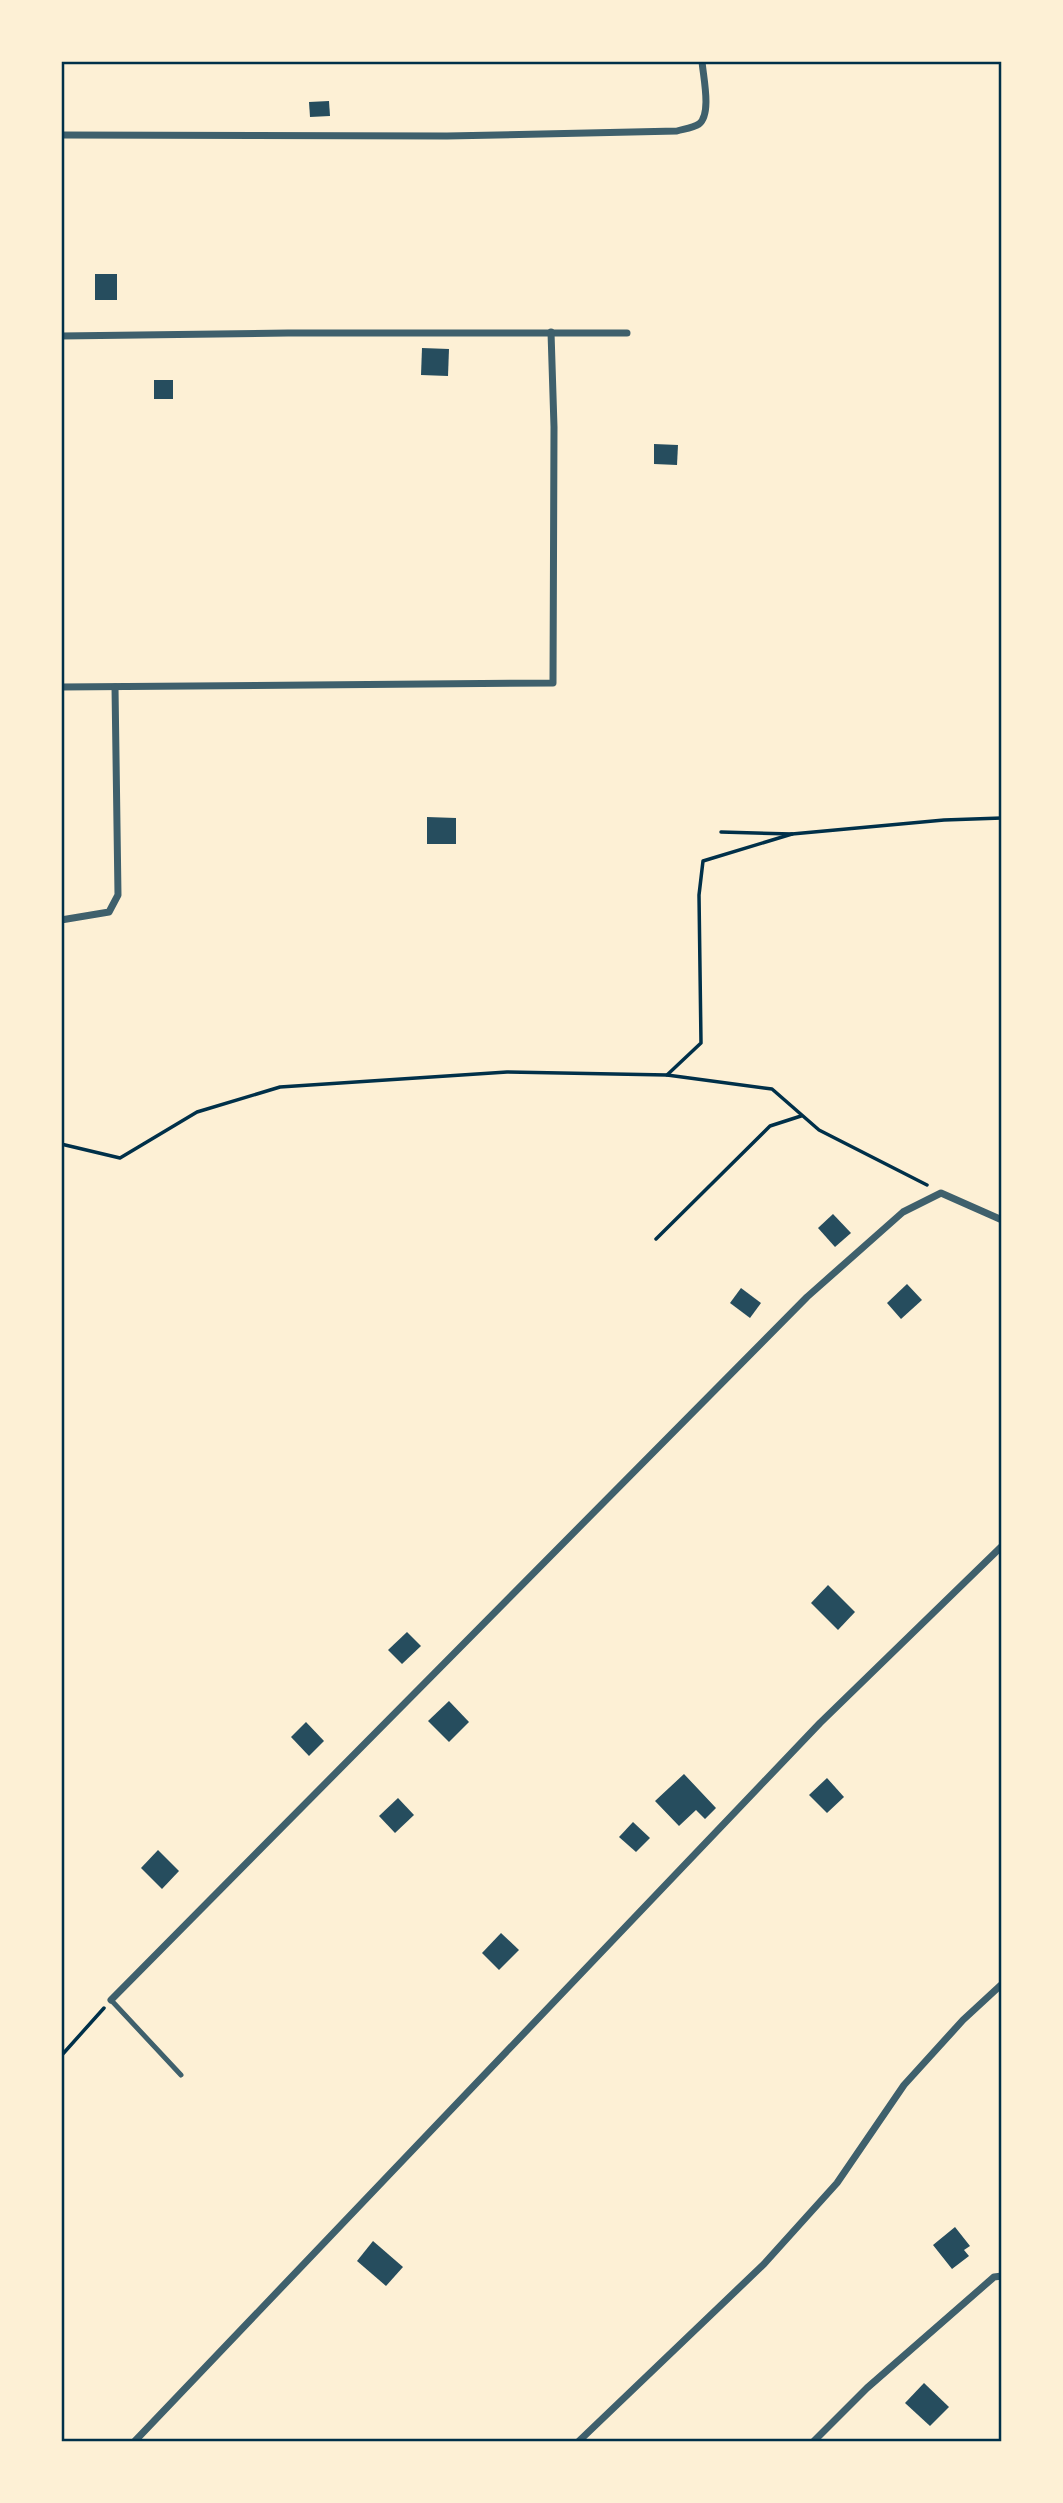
<svg xmlns="http://www.w3.org/2000/svg" width="1063" height="2503" font-family="'IBM Plex Sans',sans-serif">
  <style>
    .building { fill: #264d5e }
    .lines { fill: none; stroke-linecap: round; stroke-linejoin: round }
    .path { stroke: #003049; stroke-width: 3.5 }
    .service { stroke: #3f606c; stroke-width: 5 }
    .minor { stroke: #3f606c; stroke-width: 7 }
    .neatline { fill: none; stroke: #003049; stroke-width: 2.5 }
  </style>
  <rect width="100%" height="100%" fill="#fdf0d5"/>
  <g class="building">
    <polygon points="329,101 330,116 310,117 309,102"/>
    <rect x="95" y="274" width="22" height="26"/>
    <polygon points="422,348 449,349 448,376 421,375"/>
    <rect x="154" y="380" width="19" height="19"/>
    <polygon points="654,444 678,445 677,465 654,464"/>
    <polygon points="427,817 456,818 456,844 427,844"/>
    <polygon points="833,1214 851,1233 835,1247 818,1228"/>
    <polygon points="907,1284 922,1300 901,1319 887,1303"/>
    <polygon points="741,1288 761,1303 750,1318 730,1303"/>
    <polygon points="828,1585 855,1612 838,1630 811,1603"/>
    <polygon points="407,1632 421,1646 402,1664 388,1650"/>
    <polygon points="449,1701 469,1722 449,1742 428,1721"/>
    <polygon points="306,1722 324,1741 309,1756 291,1737"/>
    <polygon points="684,1774 716,1808 705,1819 696,1810 679,1826 655,1801"/>
    <polygon points="827,1778 844,1797 827,1813 809,1795"/>
    <polygon points="398,1798 414,1815 395,1833 379,1816"/>
    <polygon points="633,1822 650,1838 636,1852 619,1837"/>
    <polygon points="158,1850 179,1871 162,1889 141,1868"/>
    <polygon points="501,1933 519,1950 499,1970 482,1953"/>
    <polygon points="955,2227 970,2246 964,2250 969,2256 952,2269 933,2245"/>
    <polygon points="373,2241 403,2267 386,2286 357,2261"/>
    <polygon points="924,2383 949,2407 930,2426 905,2403"/>
  </g>
  <g class="lines">
    <g class="path">
      <polyline points="721,832 792,834 944,820 1002,818"/>
      <polyline points="667,1075 772,1089 819,1130 927,1185"/>
      <polyline points="61,1144 120,1158 197,1112 280,1087 507,1072 667,1075 701,1043 699,895 703,861 792,834"/>
      <polyline points="656,1239 770,1126 801,1116"/>
      <polyline points="61,2056 104,2008"/>
    </g>
    <polyline class="service" points="111,2000 181,2075"/>
    <g class="minor">
      <path d="M61,135L447,136L677,131C684,129 693,128 699,124C712,114 703,76 702,61"/>
      <polyline points="61,336 288,333 627,333"/>
      <polyline points="61,687 553,683 554,427 551,332"/>
      <polyline points="61,920 109,912 118,895 115,687"/>
      <polyline points="111,2000 807,1297 903,1212 941,1193 1002,1220"/>
      <polyline points="134,2442 820,1723 1002,1546"/>
      <polyline points="578,2442 764,2264 837,2183 904,2085 963,2020 1002,1984"/>
      <polyline points="813,2442 867,2388 994,2277 1002,2276"/>
    </g>
  </g>
  <rect width="1063" height="2503" fill="none" stroke="#fdf0d5" stroke-width="126"/>
  <rect x="63" y="63" width="937" height="2377" class="neatline"/>
</svg>
